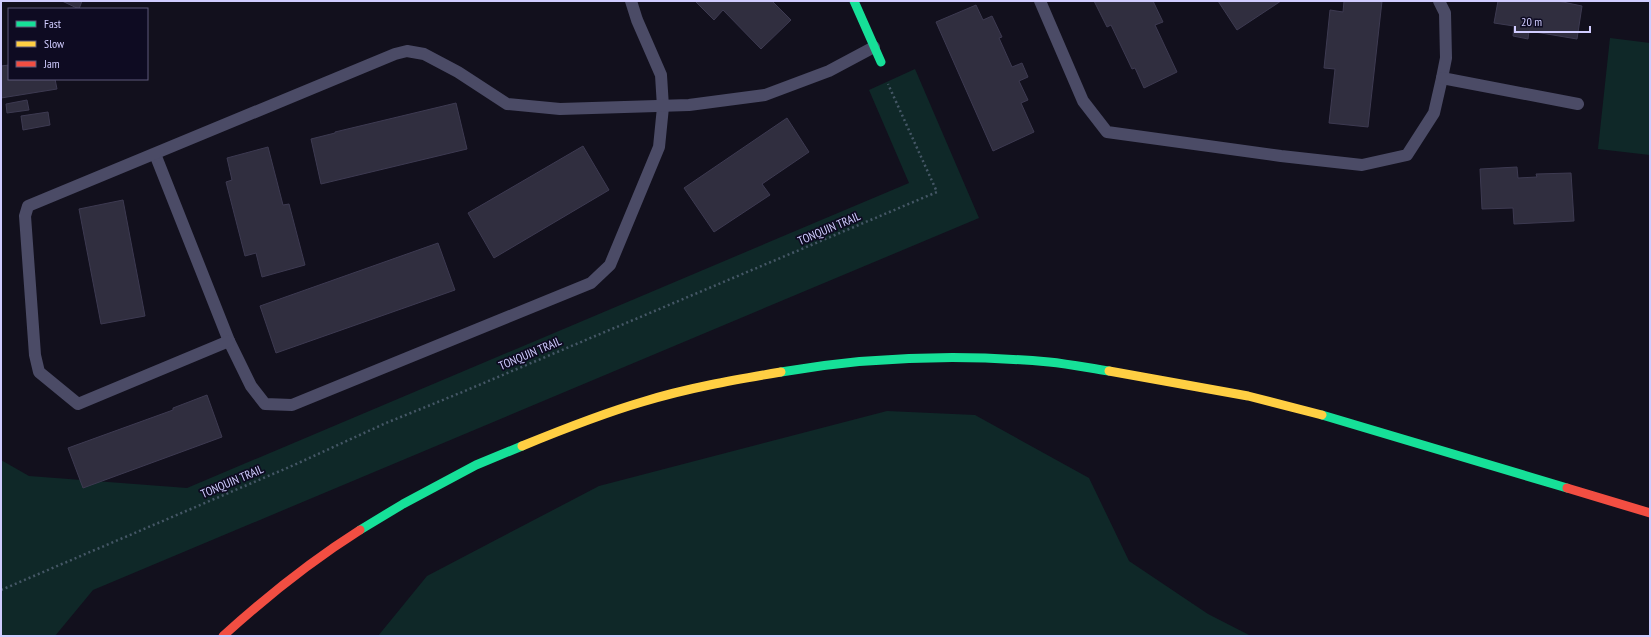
<svg xmlns="http://www.w3.org/2000/svg" width="1651" height="637" font-family="'PT Sans Narrow',sans-serif">
  <style>
    .green { fill: #0f2828 }
    .building { fill: #302e3f; stroke: #3d3a51 }
    .lines { fill: none; stroke-linecap: round; stroke-linejoin: round }
    .path { stroke: #455766; stroke-width: 2.5; stroke-dasharray: 2 3; stroke-linecap: butt }
    .lane { stroke: #4b4b66; stroke-width: 12 }
    .fast { stroke: #16e098; stroke-width: 9 }
    .slow { stroke: #ffcf43; stroke-width: 9 }
    .jam { stroke: #f24e42; stroke-width: 9 }
    .labels { text-anchor: middle; dominant-baseline: central; stroke-width: 3.5; stroke-linejoin: round; paint-order: stroke }
    .street-label { font-size: 12px; fill: #d0ccff; stroke: #0e0b22 }
  </style>
  <rect width="100%" height="100%" fill="#12101d"/>
  <g class="green">
    <polygon points="1610,38 1650,43 1650,155 1598,149"/>
    <polygon points="915,69 979,218 93,590 55,636 1,636 1,460 29,476 187,488 909,183 869,90"/>
    <polygon points="887,411 975,415 1089,478 1129,561 1208,614 1251,636 378,636 427,576 599,486"/>
  </g>
  <g class="building">
    <polygon points="62,1 82,1 79,9"/>
    <polygon points="695,1 772,1 791,20 761,49 723,10 714,20"/>
    <polygon points="1094,1 1153,1 1163,22 1155,25 1177,72 1144,88 1135,68 1132,69 1111,25 1107,27"/>
    <polygon points="1218,1 1281,1 1237,30"/>
    <polygon points="1344,1 1382,1 1368,127 1329,123 1335,69 1324,68 1330,10 1343,12"/>
    <polygon points="1498,1 1558,1 1582,6 1577,39 1529,31 1528,39 1513,36 1514,26 1494,23"/>
    <polygon points="976,5 983,20 992,16 1002,37 999,38 1012,67 1022,63 1028,77 1019,81 1028,100 1021,103 1034,132 993,151 936,22"/>
    <polygon points="9,65 9,79 55,79 57,89 1,98 1,66"/>
    <polygon points="27,100 29,110 7,113 6,104"/>
    <polygon points="456,103 467,149 321,184 311,139 335,133 335,132"/>
    <polygon points="48,112 50,125 23,130 21,116"/>
    <polygon points="787,118 809,152 762,184 770,195 714,232 684,188"/>
    <polygon points="583,146 609,190 494,258 468,213"/>
    <polygon points="268,147 283,205 289,204 305,265 262,277 256,253 245,256 226,182 232,180 227,158"/>
    <polygon points="1517,167 1518,178 1537,177 1536,174 1571,173 1574,221 1514,224 1513,208 1482,209 1480,169"/>
    <polygon points="123,200 145,316 101,324 79,209"/>
    <polygon points="438,243 455,290 276,353 260,306"/>
    <polygon points="207,395 222,437 83,488 68,448 173,410 173,408"/>
  </g>
  <g class="lines">
    <polyline class="path" points="1,590 294,465 386,423 460,393 937,192 888,84"/>
    <g class="lane">
      <polyline points="1040,1 1083,101 1107,132 1281,156 1362,165 1407,155 1434,113 1442,78 1446,58 1445,13 1439,1"/>
      <polyline points="1442,78 1578,104"/>
      <polyline points="155,154 229,341 251,386 265,404 292,405 591,283 610,265 659,147 663,107 661,75 637,20 631,1"/>
      <polyline points="229,341 78,404 39,372 35,355 25,216 28,206 395,54 407,51 424,54 458,72 507,104 560,109 689,105 765,95 829,71 874,47"/>
    </g>
    <g class="fast">
      <polyline points="854,1 881,62"/>
      <path d="M781,372C869,357 960,354 1049,362C1069,364 1089,368 1109,371"/>
      <polyline points="1322,415 1567,488"/>
      <polyline points="360,530 403,504 476,465 522,446"/>
    </g>
    <g class="slow">
      <polyline points="1109,371 1248,396 1322,415"/>
      <path d="M522,446C561,430 601,414 642,402C687,388 734,380 781,372"/>
    </g>
    <g class="jam">
      <polyline points="1567,488 1650,513"/>
      <path d="M223,636C266,597 311,561 360,530"/>
    </g>
  </g>
  <g class="labels">
    <g class="street-label">
      <text transform="translate(829 228) rotate(-23)">TONQUIN TRAIL</text>
      <text transform="translate(530 353) rotate(-23)">TONQUIN TRAIL</text>
      <text transform="translate(232 481) rotate(-23)">TONQUIN TRAIL</text>
    </g>
  </g>
  <rect width="1651" height="637" fill="none" stroke="#d0ccff" stroke-width="4"/>
  <rect x="8" y="8" width="140" height="72" fill="#0e0b22" stroke="#5c587a"/>
  <rect x="16" y="21" width="20" height="6" fill="#16e098" stroke="#5c587a"/>
  <text x="44" y="28" font-size="12" fill="#d0ccff">Fast</text>
  <rect x="16" y="41" width="20" height="6" fill="#ffcf43" stroke="#5c587a"/>
  <text x="44" y="48" font-size="12" fill="#d0ccff">Slow</text>
  <rect x="16" y="61" width="20" height="6" fill="#f24e42" stroke="#5c587a"/>
  <text x="44" y="68" font-size="12" fill="#d0ccff">Jam</text>
  <path d="M1515 26v6h75v-6" fill="none" stroke="#d0ccff" stroke-width="2"/>
  <text x="1521" y="26" font-size="12" fill="#d0ccff" stroke="#0e0b22" stroke-width="3" paint-order="stroke">20 m</text>
</svg>
